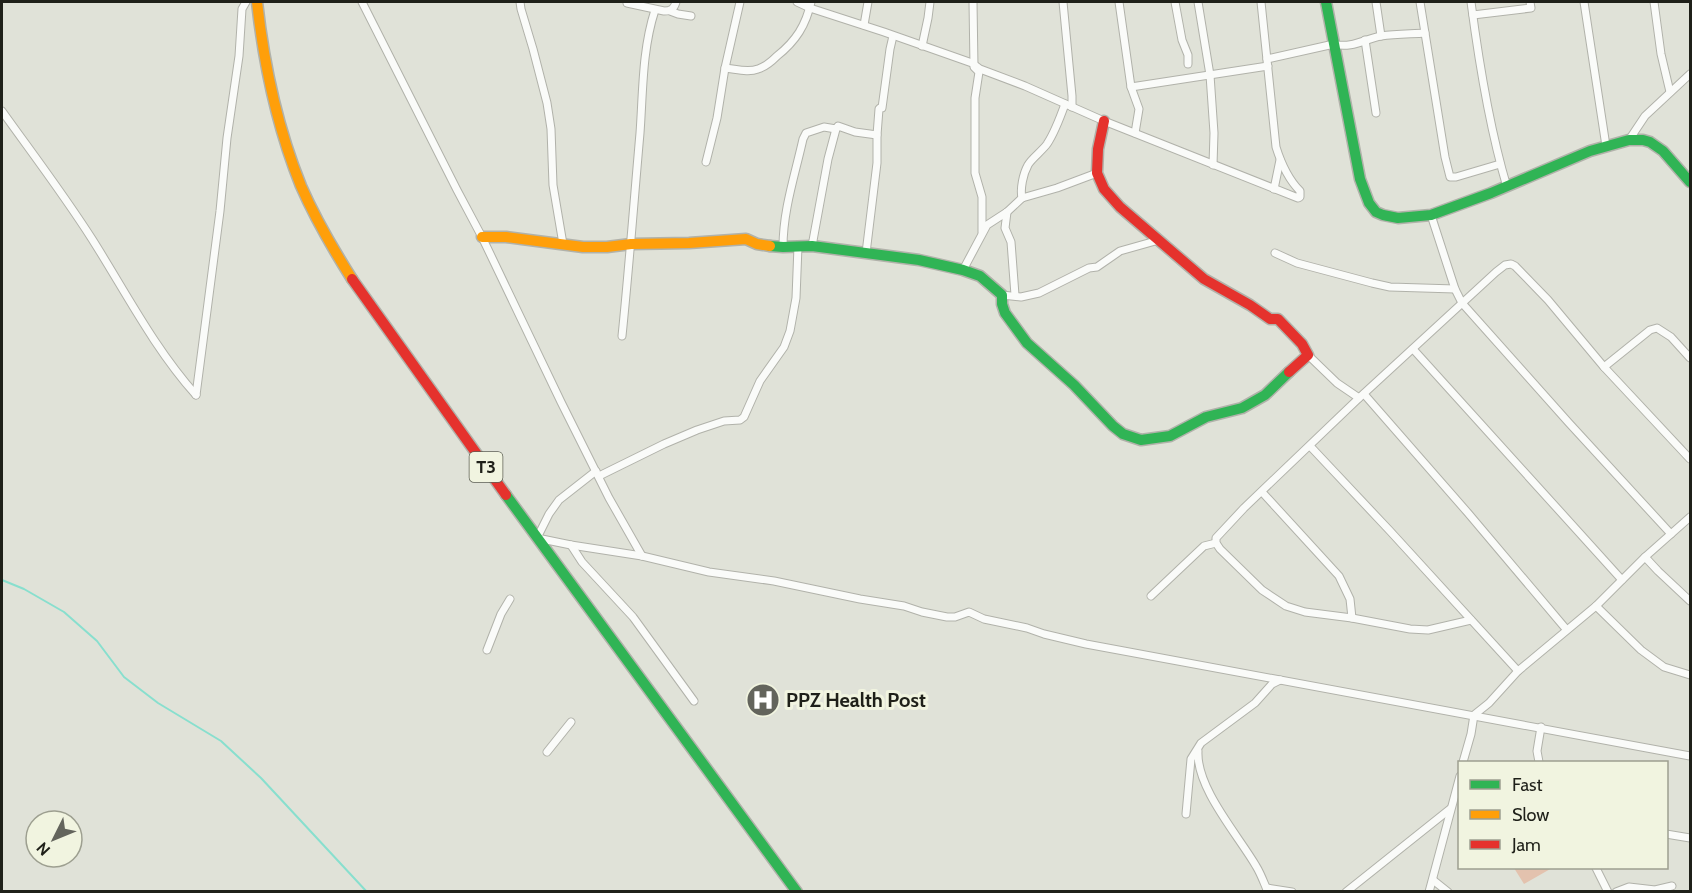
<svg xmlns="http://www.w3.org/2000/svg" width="1692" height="893" font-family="Cabin,sans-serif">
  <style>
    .green { fill: #e3c2ae }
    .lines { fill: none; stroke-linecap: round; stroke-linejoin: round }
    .stream { stroke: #88dfce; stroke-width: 2 }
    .street-casing { stroke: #b1b2aa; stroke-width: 9 }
    .fast-casing { stroke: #b1b2aa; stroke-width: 13 }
    .slow-casing { stroke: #b1b2aa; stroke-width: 13 }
    .jam-casing { stroke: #b1b2aa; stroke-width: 13 }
    .street { stroke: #fafbf9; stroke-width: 7 }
    .fast { stroke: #30b455; stroke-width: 10 }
    .slow { stroke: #ff9f0a; stroke-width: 10 }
    .jam { stroke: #e5322d; stroke-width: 10 }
    .labels { text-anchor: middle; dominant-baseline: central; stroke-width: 6; stroke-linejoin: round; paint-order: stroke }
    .shield { fill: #f1f4e0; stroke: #5e6055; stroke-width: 1.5 }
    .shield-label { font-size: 18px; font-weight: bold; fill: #1f2019 }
    .poi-label { font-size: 20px; font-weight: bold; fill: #1f2019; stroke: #f1f4e0; text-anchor: start }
  </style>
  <rect width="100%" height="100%" fill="#e0e2d8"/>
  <polygon class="green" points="1514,868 1552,868 1524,884"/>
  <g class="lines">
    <polyline class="stream" points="2,580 24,589 64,612 97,641 124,677 158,703 221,741 261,778 367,892"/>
    <defs>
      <g id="street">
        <polyline points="362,2 457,190 482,237 561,402 609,498 642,556"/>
        <polyline points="520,2 521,9 533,49 547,103 551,129 553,185 563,244"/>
        <path d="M797,2L810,8L884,32L972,63L980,69L1025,86L1104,121L1298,198L1300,197V191C1288,179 1281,163 1276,147L1261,2"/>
        <polyline points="973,2 974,67 979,72 975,98 975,173 982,197 982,232"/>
        <polyline points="1063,2 1072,96 1072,107"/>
        <polyline points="1119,2 1131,87 1139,109 1135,133"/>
        <polyline points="1175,2 1182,40 1188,55 1188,64"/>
        <polyline points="1198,2 1210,75 1214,133 1213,165"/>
        <polyline points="1376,2 1381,36"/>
        <polyline points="1420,2 1445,157 1450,177 1456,177 1500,164"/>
        <path d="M1471,2C1479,63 1489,127 1507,187"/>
        <polyline points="1584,2 1606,146"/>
        <polyline points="1654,2 1661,54 1670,92"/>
        <path d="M627,3L664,11C671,11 674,9 676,2"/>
        <polyline points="670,11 678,14 691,16"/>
        <polyline points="1473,15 1531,8 1530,2"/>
        <polyline points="864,25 868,2"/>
        <polyline points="1365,40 1376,113"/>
        <polyline points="922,46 928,18 930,2"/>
        <path d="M1267,59L1334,44C1351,49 1365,39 1381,36C1396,34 1411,34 1425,33"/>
        <path d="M725,68C736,69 748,73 758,69C765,67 772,61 777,56C796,41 806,25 811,2"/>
        <polyline points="1131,87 1268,66"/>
        <path d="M2,111C32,153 64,195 92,239C125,291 154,348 196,395"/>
        <polyline points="1629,140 1645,116 1690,74"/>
        <polyline points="706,162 717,118 725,68 740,2"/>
        <polyline points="1274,189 1280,160"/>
        <path d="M1022,198C1020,189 1023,174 1028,165C1031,159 1042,151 1047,144C1055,132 1060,118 1065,104"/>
        <polyline points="1007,212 1005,228 1011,242 1015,295"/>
        <polyline points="1431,215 1455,289 1462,303 1569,423 1671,534"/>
        <polyline points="812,246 828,159 836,129"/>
        <path d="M783,247C783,210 795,175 803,139L806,133L824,127L836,129L838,126L855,132L877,135"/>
        <polyline points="866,253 877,163 877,135 879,109 880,108 882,108 890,49 893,36"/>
        <polyline points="1275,253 1297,263 1372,283 1390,287 1455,289"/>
        <polyline points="963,270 987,225 1007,212 1022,198 1057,188 1097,173"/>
        <polyline points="1002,295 1021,297 1039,293 1089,268 1097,267 1120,251 1159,240"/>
        <path d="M622,336C629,268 634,201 640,133C643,92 642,50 655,10"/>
        <polyline points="1413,349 1622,580"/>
        <polyline points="1308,355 1337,383 1359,398"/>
        <polyline points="1604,367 1650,330 1657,328 1671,337 1690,358"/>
        <polyline points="1364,394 1468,513 1566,629"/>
        <polyline points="196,395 220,211 227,138 239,56 242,9 246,2"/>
        <polyline points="1310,446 1390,531 1518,671"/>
        <polyline points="596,471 559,500 549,514 537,538 571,545 642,556 709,572 774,581 860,599 904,606 922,612 947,617 955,617 969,612 984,619 1027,628 1044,634 1086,644 1690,756"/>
        <polyline points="599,476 664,444 697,430 724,421 740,420 744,417 760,381 784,347 790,331 796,298 798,246"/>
        <polyline points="1262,492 1339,576 1350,599 1352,618"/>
        <polyline points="571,545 582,562 633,617 694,701"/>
        <polyline points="1645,557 1658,571 1690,601"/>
        <polyline points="1151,596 1204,546 1216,543"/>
        <polyline points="1596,606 1641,650 1664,667 1690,675"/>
        <polyline points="1471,620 1428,630 1410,629 1352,618 1305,612 1286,606 1262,590 1220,549 1216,543 1216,538 1244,508 1359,398 1496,272 1505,265 1511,264 1515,266 1548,300 1604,367 1690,459"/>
        <polyline points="487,650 501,614 510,599"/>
        <path d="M1198,751C1196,788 1238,835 1256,866C1261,874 1264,883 1268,892"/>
        <polyline points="547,752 571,722"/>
        <polyline points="1463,762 1471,734 1474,715 1489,703 1518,671 1596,606 1645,557 1690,517"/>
        <polyline points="1539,762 1537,751 1541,727"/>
        <polyline points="1186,814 1191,759 1201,743 1255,703 1272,684 1280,680"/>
        <polyline points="1666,834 1690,838"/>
        <polyline points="1596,868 1608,892"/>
        <polyline points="1433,880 1448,892"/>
        <polyline points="1267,888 1292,892"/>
        <polyline points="1346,892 1450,809"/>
        <polyline points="1429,892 1460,776"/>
        <polyline points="1616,892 1629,887 1655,890 1672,886"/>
      </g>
      <g id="fast">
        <polyline points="1326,2 1360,179 1369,203 1376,212 1383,215 1398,218 1431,215 1491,193 1590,151 1629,140 1643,140 1650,142 1663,151 1690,182"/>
        <polyline points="770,246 783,247 812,246 919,260 963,270 980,276 1002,295 1002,304 1005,313 1027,343 1074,385 1113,426 1123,434 1141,440 1170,436 1206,417 1242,408 1265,395 1289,372"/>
        <polyline points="506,495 797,892"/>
      </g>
      <g id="slow">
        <path d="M257,2C264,65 277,127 301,186C315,218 333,249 352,279"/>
        <polyline points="482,237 506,237 583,247 607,247 631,244 689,243 746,239 757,244 770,246"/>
      </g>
      <g id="jam">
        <polyline points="1104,121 1098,149 1097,173 1104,189 1120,207 1204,279 1250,305 1270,319 1278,319 1302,344 1308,355 1289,372"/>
        <polyline points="352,279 506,495"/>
      </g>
    </defs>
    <use href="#street" class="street-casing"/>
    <use href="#fast" class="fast-casing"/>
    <use href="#slow" class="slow-casing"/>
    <use href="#jam" class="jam-casing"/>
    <use href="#street" class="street"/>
    <use href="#fast" class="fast"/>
    <use href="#slow" class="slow"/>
    <use href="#jam" class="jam"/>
  </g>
  <defs>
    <symbol id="hospital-disc" viewBox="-11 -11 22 22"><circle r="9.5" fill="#63645c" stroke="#f1f4e0"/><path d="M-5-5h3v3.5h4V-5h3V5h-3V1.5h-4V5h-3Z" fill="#fff"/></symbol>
  </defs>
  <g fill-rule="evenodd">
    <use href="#hospital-disc" x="744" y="681" width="38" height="38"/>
  </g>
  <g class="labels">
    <rect class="shield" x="469.5" y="452" width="33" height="30" rx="4.5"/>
    <g class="shield-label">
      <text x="486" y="467">T3</text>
    </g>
    <g class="poi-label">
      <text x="786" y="700">PPZ Health Post</text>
    </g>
  </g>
  <rect width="1692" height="893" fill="none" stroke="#1f2019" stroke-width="6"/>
  <rect x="1458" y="761" width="210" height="108" fill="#f1f4e0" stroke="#9d9f90" stroke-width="1.5"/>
  <rect x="1470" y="780" width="30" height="9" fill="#30b455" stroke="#9d9f90" stroke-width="1.5"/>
  <text x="1512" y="791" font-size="18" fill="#1f2019">Fast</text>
  <rect x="1470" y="810" width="30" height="9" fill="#ff9f0a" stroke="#9d9f90" stroke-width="1.5"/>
  <text x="1512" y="821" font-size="18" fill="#1f2019">Slow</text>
  <rect x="1470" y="840" width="30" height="9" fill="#e5322d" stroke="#9d9f90" stroke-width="1.5"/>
  <text x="1512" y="851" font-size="18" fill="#1f2019">Jam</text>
  <g transform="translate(54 839) rotate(227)"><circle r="28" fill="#f1f4e0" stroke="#9d9f90" stroke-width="1.5"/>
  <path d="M0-4.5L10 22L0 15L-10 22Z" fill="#63645c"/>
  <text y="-9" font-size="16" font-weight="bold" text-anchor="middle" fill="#1f2019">N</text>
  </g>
</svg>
